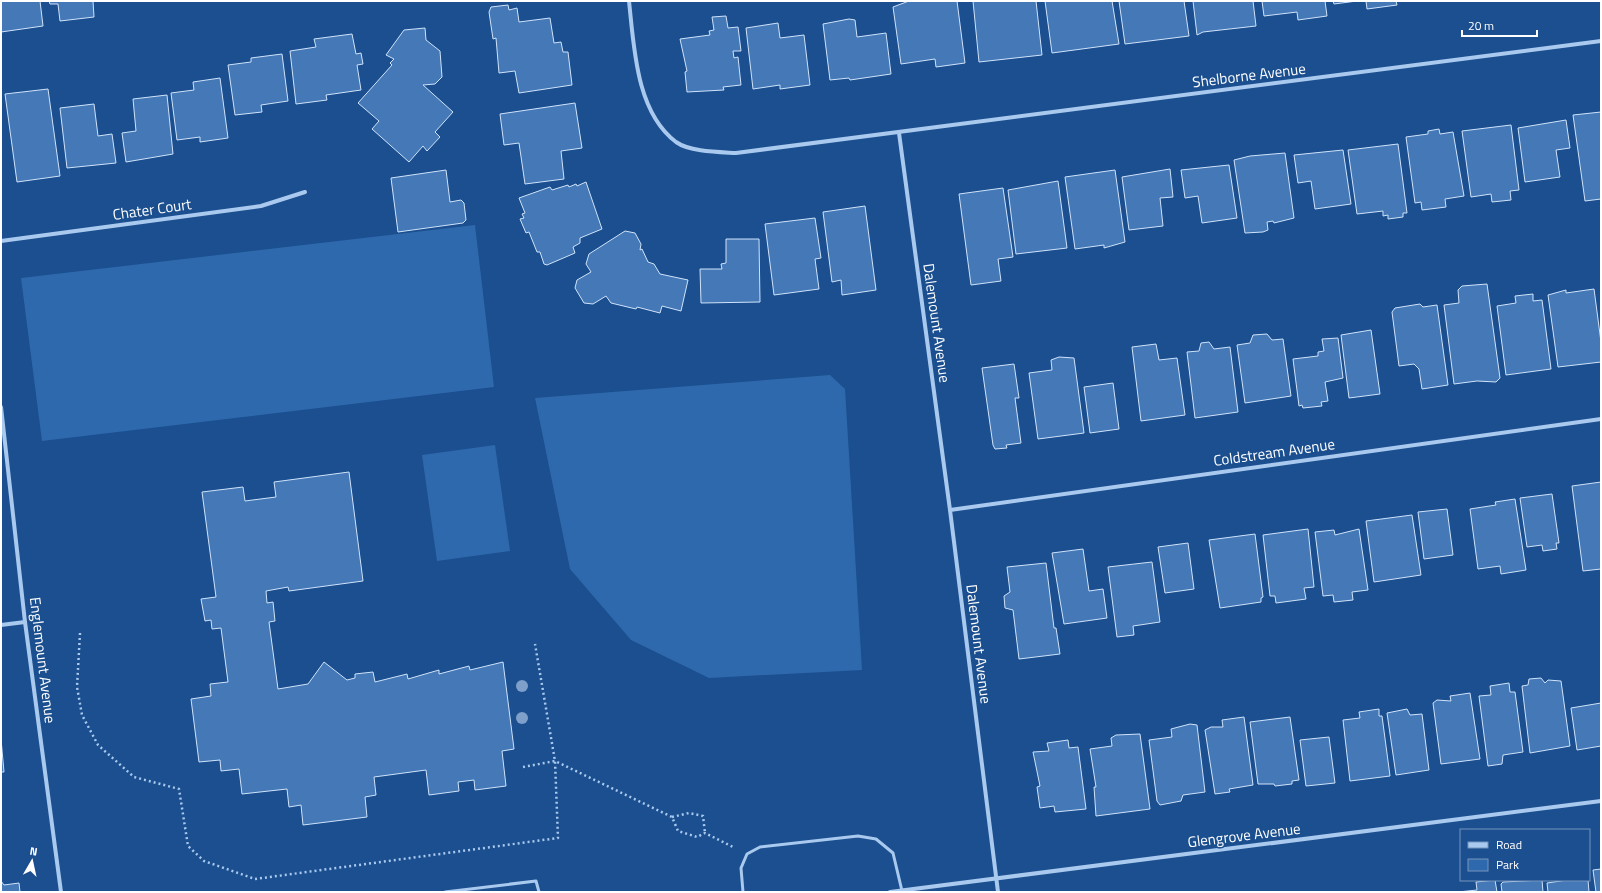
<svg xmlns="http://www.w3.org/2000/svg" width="1602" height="893" font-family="'Titillium Web',sans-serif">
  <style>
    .green { fill: #2e69ad }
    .building { fill: #4478b7; stroke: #cfe3fa }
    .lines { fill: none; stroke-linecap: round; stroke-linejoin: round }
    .path { stroke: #a9c9ee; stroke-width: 2.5; stroke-dasharray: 2 3; stroke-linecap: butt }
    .service { stroke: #a9c9ee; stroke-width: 3 }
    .minor { stroke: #a9c9ee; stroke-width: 4 }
    .tree { fill: #7ea0ca }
    .labels { text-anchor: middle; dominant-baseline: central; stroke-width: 3; stroke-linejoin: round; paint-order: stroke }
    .street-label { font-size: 15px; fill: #fff; stroke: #1b4f8f }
  </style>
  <rect width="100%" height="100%" fill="#1b4f8f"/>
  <g class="green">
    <polygon points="475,225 494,387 42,441 21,278"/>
    <polygon points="830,375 845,389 862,670 709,678 631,640 570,569 535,398"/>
    <polygon points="495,445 510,551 437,561 422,455"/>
  </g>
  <g class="building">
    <polygon points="1,1 40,1 43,26 1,32"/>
    <polygon points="49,1 93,1 94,17 60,21 58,4 50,4"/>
    <polygon points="909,1 957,1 965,63 936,67 935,59 901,64 893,7"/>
    <polygon points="973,1 1036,1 1042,55 979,62"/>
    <polygon points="1045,1 1112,1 1119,44 1052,53"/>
    <polygon points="1119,1 1184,1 1189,36 1125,44"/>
    <polygon points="1193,1 1253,1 1256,26 1203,32 1197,35"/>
    <polygon points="1262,1 1325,1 1327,16 1298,20 1297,12 1264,16"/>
    <polygon points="1333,1 1357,1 1334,4"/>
    <polygon points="1366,1 1396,1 1397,5 1367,9"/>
    <polygon points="508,5 509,10 517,8 519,22 550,18 554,43 561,42 563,52 568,52 572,85 519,93 515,71 499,73 496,38 493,39 489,12 491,7"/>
    <polygon points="726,16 728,28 738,27 741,51 733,51 734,58 738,57 741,85 723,87 724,90 687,92 685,72 687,71 680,39 710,35 709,31 714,30 712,17"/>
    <polygon points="849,19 855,20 857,37 886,33 891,74 850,80 849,78 830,80 823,24"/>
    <polygon points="778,23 780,38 804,35 810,85 780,89 780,85 753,89 746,28"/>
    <polygon points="425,28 426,40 440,51 442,77 435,84 423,85 453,112 435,132 440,137 427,151 423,146 409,162 372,129 379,121 358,103 392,65 390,63 394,59 386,55 404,30"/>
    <polygon points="352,34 356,54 361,53 363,64 357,65 361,90 326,95 327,100 296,104 290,51 316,47 314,39"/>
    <polygon points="282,54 288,101 261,105 262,112 235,115 228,65 251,62 251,58"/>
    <polygon points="220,78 228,138 200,142 200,137 177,140 171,93 194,90 193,82"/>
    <polygon points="48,89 60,176 17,182 5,94"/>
    <polygon points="167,95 173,154 126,162 122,133 136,131 133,99"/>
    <polygon points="575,103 582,148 561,151 564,179 525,184 519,143 504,145 500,114"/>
    <polygon points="94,104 98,136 112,134 116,163 67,168 60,108"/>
    <polygon points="1601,112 1601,199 1585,201 1573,115"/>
    <polygon points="1566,120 1570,148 1556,150 1560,177 1525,182 1518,128"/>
    <polygon points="1511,125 1519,190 1510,191 1511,200 1492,202 1491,194 1471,197 1462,131"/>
    <polygon points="1439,129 1440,134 1453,132 1464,196 1445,199 1446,207 1422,210 1421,202 1415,203 1406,137 1428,134 1428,131"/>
    <polygon points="1398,144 1407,213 1403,213 1403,217 1388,219 1388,215 1383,216 1383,211 1357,214 1348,150"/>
    <polygon points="1343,150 1351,204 1315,209 1311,181 1298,183 1294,155"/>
    <polygon points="1285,153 1294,218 1274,223 1273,221 1267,222 1268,230 1263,232 1245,233 1234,160 1250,156"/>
    <polygon points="1229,165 1237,218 1202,223 1198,196 1185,198 1181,170"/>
    <polygon points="1170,169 1173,197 1160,198 1163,226 1129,230 1122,177"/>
    <polygon points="446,170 450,202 461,200 464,203 466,220 463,223 398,232 391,178"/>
    <polygon points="1115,170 1125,242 1104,248 1104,245 1075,249 1065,177"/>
    <polygon points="1058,181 1067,248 1016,254 1008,190"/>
    <polygon points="586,182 602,229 580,238 580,243 573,247 575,253 547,265 544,264 540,252 537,252 529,232 526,233 520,219 524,218 522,214 525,213 519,198 550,187 552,190 568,185 569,187 576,184 577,186"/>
    <polygon points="1003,188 1013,257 998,259 1001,281 971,285 959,194"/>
    <polygon points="865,206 876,290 842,295 841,280 832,282 823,212"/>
    <polygon points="815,218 821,258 815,259 819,289 774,295 765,224"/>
    <polygon points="625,231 635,233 641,244 640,250 642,249 648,262 654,264 660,274 688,280 681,311 662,306 660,313 637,307 636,309 611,303 606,296 593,304 584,303 575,288 577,280 591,272 586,264 589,254"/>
    <polygon points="726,239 759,239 760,302 701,303 700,269 722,269 721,264 726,263"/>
    <polygon points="1487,284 1500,378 1496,382 1477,381 1454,384 1444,305 1459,303 1458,290 1462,286"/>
    <polygon points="1594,289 1601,342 1601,362 1558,367 1548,295 1566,290 1566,293"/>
    <polygon points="1533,294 1533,301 1542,300 1551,369 1506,375 1497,306 1516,303 1515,296"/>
    <polygon points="1420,304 1423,307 1437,305 1448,385 1422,389 1419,369 1414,364 1399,366 1392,312 1395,308"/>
    <polygon points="1371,330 1380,394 1349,398 1341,335"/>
    <polygon points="1267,334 1272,340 1283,339 1291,396 1245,403 1237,345 1250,343 1253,335"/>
    <polygon points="1338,338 1343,378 1325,382 1328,401 1321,402 1322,406 1303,408 1302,405 1299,406 1293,359 1318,356 1318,352 1324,351 1322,339"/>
    <polygon points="1209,342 1214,349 1230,347 1238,412 1195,418 1187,352 1199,351 1201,343"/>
    <polygon points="1156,344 1159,360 1177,358 1185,415 1141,421 1132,347"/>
    <polygon points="1059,357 1074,358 1084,433 1038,439 1029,373 1052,370 1051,360"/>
    <polygon points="1014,364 1019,398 1015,398 1021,443 1006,445 1007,448 995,449 993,445 982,368"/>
    <polygon points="1113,383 1119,429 1090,433 1084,387"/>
    <polygon points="349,472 363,581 289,591 288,587 266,591 267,603 273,602 275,621 269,622 278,689 308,684 324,662 347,680 355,678 355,674 373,672 375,682 407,674 408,679 439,670 439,674 469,666 470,670 503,662 514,749 502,751 506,786 475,790 474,780 458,782 459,791 429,795 426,770 374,777 376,795 365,797 367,817 303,825 301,805 289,807 287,789 242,794 239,769 221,771 220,760 199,762 191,699 211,696 210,684 228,682 221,628 212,629 211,620 205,621 201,599 216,597 202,492 243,487 245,501 276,497 274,482"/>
    <polygon points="1601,482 1601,569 1583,571 1572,486"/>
    <polygon points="1552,494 1559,543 1556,543 1557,549 1543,551 1542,545 1527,547 1520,498"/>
    <polygon points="1515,499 1526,570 1501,574 1500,566 1478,569 1470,509 1496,505 1495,502"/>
    <polygon points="1447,509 1453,555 1424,559 1418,512"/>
    <polygon points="1412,515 1421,575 1374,582 1366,521"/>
    <polygon points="1308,529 1314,587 1304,588 1306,599 1276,603 1275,596 1270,596 1263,535"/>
    <polygon points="1359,529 1368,590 1352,592 1353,600 1334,602 1333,595 1323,596 1315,532 1334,530 1335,535"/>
    <polygon points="1255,534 1263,597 1261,598 1261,602 1220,608 1209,540"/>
    <polygon points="1188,543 1194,589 1165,593 1158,547"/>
    <polygon points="1083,549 1089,591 1103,589 1107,618 1064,624 1052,553"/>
    <polygon points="1152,562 1160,622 1133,626 1134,635 1117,637 1108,567"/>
    <polygon points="1046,563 1054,628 1056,628 1060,654 1019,659 1013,610 1005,608 1004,596 1010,592 1007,567"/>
    <polygon points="1541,678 1545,683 1548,680 1561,681 1570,746 1530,753 1522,686 1528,685 1529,679"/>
    <polygon points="1509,683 1510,692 1515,692 1523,752 1503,755 1502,764 1488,766 1479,696 1491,695 1490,686"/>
    <polygon points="1470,693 1480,759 1441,764 1433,703 1437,700 1451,701 1450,696"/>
    <polygon points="1601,703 1601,746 1577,750 1571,708"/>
    <polygon points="1379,709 1379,716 1382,716 1390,776 1350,781 1343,720 1360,718 1359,712"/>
    <polygon points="1407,709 1410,715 1422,714 1429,770 1396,775 1387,713"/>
    <polygon points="1244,717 1253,785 1229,789 1230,792 1215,794 1205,730 1211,727 1223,727 1222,720"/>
    <polygon points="1290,717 1299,780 1292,781 1292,784 1275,786 1274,784 1258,784 1250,722"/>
    <polygon points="1190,724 1197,725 1205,792 1183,795 1181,801 1160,805 1157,801 1149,740 1172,737 1171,729"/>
    <polygon points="1140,734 1150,809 1096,816 1094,787 1096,787 1090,749 1112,746 1111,738 1116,735"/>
    <polygon points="1329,737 1335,783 1306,786 1300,740"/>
    <polygon points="1,739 4,772 1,772"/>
    <polygon points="1068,740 1069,748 1078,747 1086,809 1055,812 1054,806 1040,808 1037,787 1040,786 1033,752 1049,751 1047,743"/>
    <polygon points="1601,869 1601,892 1596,892 1593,870"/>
    <polygon points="1495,880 1497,892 1458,892 1477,890 1476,882"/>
    <polygon points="1542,880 1543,892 1502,892 1501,884 1503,882"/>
    <polygon points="1567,880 1588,880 1589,892 1548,892 1547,883"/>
    <polygon points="1,881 4,885 19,883 20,892 1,892"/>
  </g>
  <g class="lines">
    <g class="path">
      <polyline points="80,633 77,687 82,715 98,745 134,777 179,789 188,846 204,861 255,879 558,838 555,761 535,644"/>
      <polyline points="523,767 555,761 672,817 678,831 697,837 705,833 735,848"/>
      <polyline points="672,817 689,813 703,816 705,833"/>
    </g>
    <g class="service">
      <polyline points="445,892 536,881 539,892"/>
      <polyline points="743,892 741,868 747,854 760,847 858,836 876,839 893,853 902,891"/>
    </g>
    <g class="minor">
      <path d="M629,1C634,47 636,112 676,142C690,152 719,152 736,153L1601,41"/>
      <polyline points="899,133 950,510 998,892"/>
      <polyline points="1,241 261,206 305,192"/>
      <polyline points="1,407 25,622 61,892"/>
      <polyline points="950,510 1601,419"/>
      <polyline points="1,625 25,622"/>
      <polyline points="890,892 1601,801"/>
    </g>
  </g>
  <g class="tree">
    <circle cx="522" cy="686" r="6"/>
    <circle cx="522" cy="718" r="6"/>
  </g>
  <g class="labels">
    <g class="street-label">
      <text transform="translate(1249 75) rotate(-7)">Shelborne Avenue</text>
      <text transform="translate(152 209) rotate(-8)">Chater Court</text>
      <text transform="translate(937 323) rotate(82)">Dalemount Avenue</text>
      <text transform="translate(1274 452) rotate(-8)">Coldstream Avenue</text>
      <text transform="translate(979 644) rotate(83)">Dalemount Avenue</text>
      <text transform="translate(43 660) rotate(83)">Englemount Avenue</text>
      <text transform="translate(1244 835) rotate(-7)">Glengrove Avenue</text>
    </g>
  </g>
  <rect width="1602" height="893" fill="none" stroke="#ffffff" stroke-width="4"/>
  <rect x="1460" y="829" width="130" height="52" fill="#1b4f8f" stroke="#7695bc"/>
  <rect x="1468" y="842" width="20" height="6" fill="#a9c9ee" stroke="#7695bc"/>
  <text x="1496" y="849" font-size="12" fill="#ffffff">Road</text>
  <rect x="1468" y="859" width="20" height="12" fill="#2e69ad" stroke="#7695bc"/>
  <text x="1496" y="869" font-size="12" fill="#ffffff">Park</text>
  <g transform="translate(32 861) rotate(9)" stroke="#1b4f8f" stroke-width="3" paint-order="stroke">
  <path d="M0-3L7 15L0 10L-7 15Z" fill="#ffffff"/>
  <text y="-6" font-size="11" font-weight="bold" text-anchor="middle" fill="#ffffff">N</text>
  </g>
  <path d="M1462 30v6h75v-6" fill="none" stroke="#ffffff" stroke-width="2"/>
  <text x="1468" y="30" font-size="12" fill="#ffffff" stroke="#1b4f8f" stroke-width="3" paint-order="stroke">20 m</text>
</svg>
